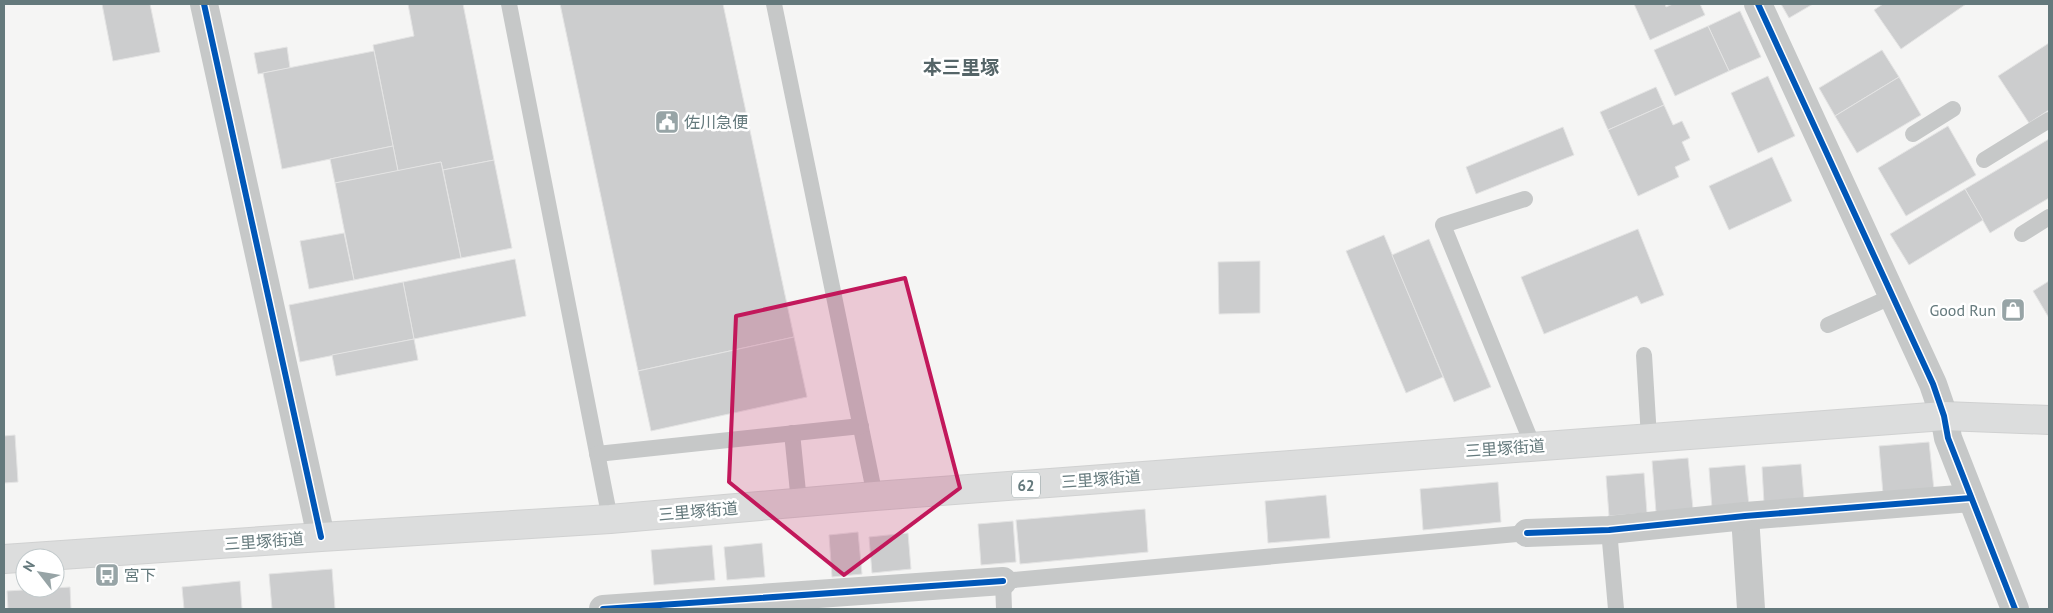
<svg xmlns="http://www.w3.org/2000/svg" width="2053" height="613" font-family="'PT Sans','Noto Sans JP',sans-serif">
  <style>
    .building { fill: #cccdce; stroke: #e4e4e4 }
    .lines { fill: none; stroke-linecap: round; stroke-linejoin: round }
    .primary-casing { stroke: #d0d1d1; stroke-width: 30 }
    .lane { stroke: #c6c8c8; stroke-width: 16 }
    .street { stroke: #c6c8c8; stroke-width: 28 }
    .primary { stroke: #dcdddd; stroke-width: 28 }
    .cycleway-casing { stroke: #fff; stroke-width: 9 }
    .cycleway { stroke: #0057b8; stroke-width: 6 }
    .marked { fill: #c2185b; fill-opacity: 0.2; stroke: #c2185b; stroke-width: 4; stroke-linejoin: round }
    .labels { text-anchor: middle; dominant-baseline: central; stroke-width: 5; stroke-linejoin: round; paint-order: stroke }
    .shield { fill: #fff; stroke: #92a1a3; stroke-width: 1 }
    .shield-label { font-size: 15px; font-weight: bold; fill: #64797c }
    .poi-label { font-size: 16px; fill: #64797c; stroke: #fff; text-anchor: start }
    .street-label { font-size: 16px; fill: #64797c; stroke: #fff }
    .quarter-label { font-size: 19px; font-weight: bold; fill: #556568; stroke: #fff }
  </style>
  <rect width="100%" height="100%" fill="#f5f5f4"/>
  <g class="building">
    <polygon points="102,4 150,4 160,52 113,61"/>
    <polygon points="408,4 463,4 494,160 443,170 441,162 398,171 373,45 414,36"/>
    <polygon points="560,4 723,4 794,337 638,371"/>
    <polygon points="1634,4 1665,4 1666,7 1673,4 1700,4 1705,15 1650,40"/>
    <polygon points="1781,4 1813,4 1789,18"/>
    <polygon points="1883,4 1966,4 1901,49 1874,10"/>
    <polygon points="1740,11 1761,57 1729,71 1708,26"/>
    <polygon points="1708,26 1729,71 1675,96 1654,50"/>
    <polygon points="2049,43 2049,110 2029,123 1998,76"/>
    <polygon points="287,47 290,68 258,74 254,53"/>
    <polygon points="1882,50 1899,77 1835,116 1819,88"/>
    <polygon points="374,51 393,146 282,169 263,73"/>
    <polygon points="1768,76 1795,136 1758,153 1731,93"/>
    <polygon points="1899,77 1921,115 1857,153 1835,116"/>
    <polygon points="1656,87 1664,105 1608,130 1600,112"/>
    <polygon points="1664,105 1673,125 1682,121 1690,138 1682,142 1690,160 1675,167 1679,177 1638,196 1608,130"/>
    <polygon points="1948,126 1976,175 1906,216 1878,168"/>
    <polygon points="1563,127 1574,155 1476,194 1466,167"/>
    <polygon points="2049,139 2049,198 1990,233 1965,189"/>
    <polygon points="393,146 398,171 335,183 330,159"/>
    <polygon points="1772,157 1792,201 1729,230 1709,186"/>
    <polygon points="494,160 512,248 461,258 443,170"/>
    <polygon points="441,162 461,258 354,280 335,183"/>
    <polygon points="1965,189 1983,220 1909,265 1890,234"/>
    <polygon points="1638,229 1664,295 1641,304 1637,296 1544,334 1521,277"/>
    <polygon points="344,233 354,280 309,289 300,241"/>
    <polygon points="1384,235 1443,377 1406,393 1346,251"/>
    <polygon points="1429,239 1491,387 1454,402 1392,255"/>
    <polygon points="515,259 526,316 414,339 403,282"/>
    <polygon points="1260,261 1260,313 1219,314 1218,262"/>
    <polygon points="2049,281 2049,318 2033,291"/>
    <polygon points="403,282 414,339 300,362 289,305"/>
    <polygon points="794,337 807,397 651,431 638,371"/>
    <polygon points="414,339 418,360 336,376 332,355"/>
    <polygon points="15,435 18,482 4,483 4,436"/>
    <polygon points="1929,442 1934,490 1883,494 1879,446"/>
    <polygon points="1688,458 1693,509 1656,512 1652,461"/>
    <polygon points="1801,464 1804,499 1764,503 1762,467"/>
    <polygon points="1745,465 1749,506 1712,509 1709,468"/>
    <polygon points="1644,473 1647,513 1609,516 1606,476"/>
    <polygon points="1498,482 1501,522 1423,530 1420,489"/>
    <polygon points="1326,495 1330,538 1268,543 1265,501"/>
    <polygon points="1145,509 1148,552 1020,564 1016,520"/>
    <polygon points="1013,521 1016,562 981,565 978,524"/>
    <polygon points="858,532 862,574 832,577 829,535"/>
    <polygon points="908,533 911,569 872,573 869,537"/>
    <polygon points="762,543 765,577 727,580 724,547"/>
    <polygon points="712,545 715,580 654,585 651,550"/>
    <polygon points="332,569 335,609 272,609 269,574"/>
    <polygon points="240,581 242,609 184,609 182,587"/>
    <polygon points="70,587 71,609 8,609 7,591"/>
  </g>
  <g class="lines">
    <defs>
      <polyline id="primary" points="4,559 321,537 610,519 875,496 1944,416 2049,420"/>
    </defs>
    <use href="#primary" class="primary-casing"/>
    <g class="lane">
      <polyline points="509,4 610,519"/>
      <polyline points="774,4 875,496"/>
      <polyline points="1913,134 1953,109"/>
      <polyline points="1984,160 2049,120"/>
      <polyline points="1525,199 1443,225 1533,446"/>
      <polyline points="2022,234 2049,217"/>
      <polyline points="1828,325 1893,296"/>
      <polyline points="1644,355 1649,438"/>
      <polyline points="792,433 799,502"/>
      <polyline points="597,454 861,426"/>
      <polyline points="1609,530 1616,609"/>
      <polyline points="1004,609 1003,581 1527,533"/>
    </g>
    <g class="street">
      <polyline points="204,4 321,537"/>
      <polyline points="1758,4 1933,384 1944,416 1948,438 2015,609"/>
      <polyline points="1745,516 1751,609"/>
      <polyline points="1527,533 1609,530 1745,516 1971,498"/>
      <polyline points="603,609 1003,581"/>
    </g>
    <use href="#primary" class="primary"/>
    <defs>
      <g id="cycleway">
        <polyline points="204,4 321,537"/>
        <polyline points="1758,4 1933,384 1944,416 1948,438 2015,609"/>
        <polyline points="1527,533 1609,530 1745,516 1971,498"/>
        <polyline points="603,609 1003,581"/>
      </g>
    </defs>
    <use href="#cycleway" class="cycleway-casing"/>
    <use href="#cycleway" class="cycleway"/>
  </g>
  <path class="marked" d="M905,278L960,488L844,575L729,482L736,316Z"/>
  <defs>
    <symbol id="civic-square" viewBox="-11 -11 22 22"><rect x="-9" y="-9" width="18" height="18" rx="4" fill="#97a4a6" stroke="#fff"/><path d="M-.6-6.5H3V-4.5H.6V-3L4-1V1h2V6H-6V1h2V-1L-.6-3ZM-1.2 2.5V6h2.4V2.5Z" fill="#fff"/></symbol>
    <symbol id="shop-square" viewBox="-11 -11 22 22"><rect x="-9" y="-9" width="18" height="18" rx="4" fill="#97a4a6" stroke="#fff"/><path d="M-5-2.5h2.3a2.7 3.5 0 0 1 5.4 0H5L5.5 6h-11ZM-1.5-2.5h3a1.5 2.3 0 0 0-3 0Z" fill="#fff"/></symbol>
    <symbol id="bus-square" viewBox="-11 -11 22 22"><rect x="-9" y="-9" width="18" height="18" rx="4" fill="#97a4a6" stroke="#fff"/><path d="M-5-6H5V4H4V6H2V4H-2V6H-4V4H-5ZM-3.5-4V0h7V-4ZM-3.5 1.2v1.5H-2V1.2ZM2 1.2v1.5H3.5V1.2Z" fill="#fff"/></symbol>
  </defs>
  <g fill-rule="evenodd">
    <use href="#civic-square" x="653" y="108" width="28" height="28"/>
    <use href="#shop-square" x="1999" y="296" width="28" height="28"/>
    <use href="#bus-square" x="93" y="561" width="28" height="28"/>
  </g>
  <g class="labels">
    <rect class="shield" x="1012" y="472.5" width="28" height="25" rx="4"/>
    <g class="shield-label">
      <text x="1026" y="485">62</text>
    </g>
    <g class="poi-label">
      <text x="684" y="122">佐川急便</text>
      <text x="1996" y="310" text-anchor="end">Good Run</text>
      <text x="124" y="575">宮下</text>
    </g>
    <g class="street-label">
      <text transform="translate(1505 448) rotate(-4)">三里塚街道</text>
      <text transform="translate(1101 479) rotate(-4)">三里塚街道</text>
      <text transform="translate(698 511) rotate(-5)">三里塚街道</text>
      <text transform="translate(264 541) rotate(-4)">三里塚街道</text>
    </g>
    <g class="quarter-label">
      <text x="961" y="67">本三里塚</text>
    </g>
  </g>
  <rect width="2053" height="613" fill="none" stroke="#64797c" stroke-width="10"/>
  <g transform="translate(40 573) rotate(301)"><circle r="24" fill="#ffffff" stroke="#c1c9cb"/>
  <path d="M0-4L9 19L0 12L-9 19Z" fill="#97a4a6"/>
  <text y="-8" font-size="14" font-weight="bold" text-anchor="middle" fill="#64797c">N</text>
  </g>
</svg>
